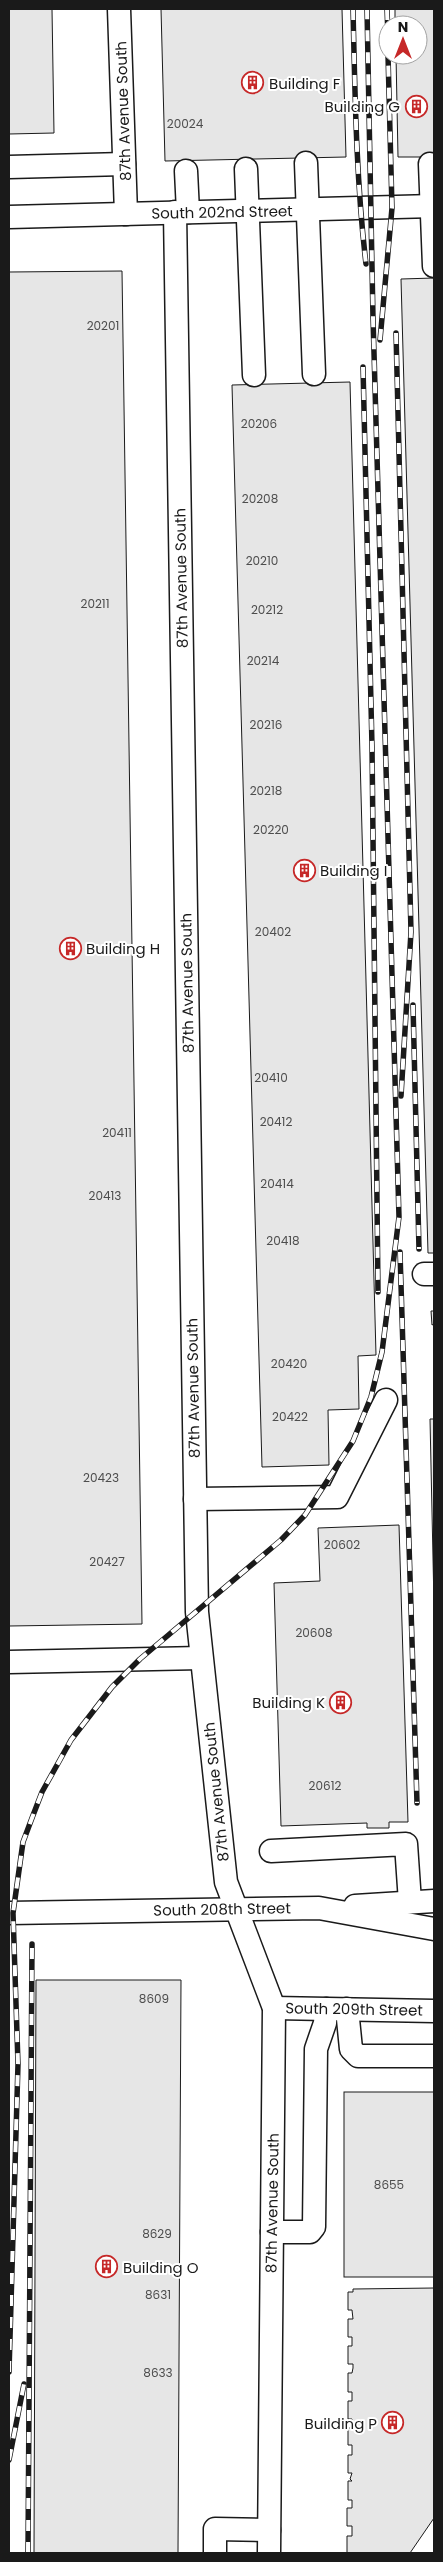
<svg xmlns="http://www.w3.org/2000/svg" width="443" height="2562" font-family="Poppins,sans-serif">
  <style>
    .building { fill: #e6e6e6; stroke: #1a1a1a }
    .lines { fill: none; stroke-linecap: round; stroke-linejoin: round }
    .minor-casing { stroke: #1a1a1a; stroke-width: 25 }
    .minor { stroke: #fff; stroke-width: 22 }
    .rail-casing { stroke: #1a1a1a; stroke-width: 5.5 }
    .rail { stroke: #fff; stroke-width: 4; stroke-dasharray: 11; stroke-linecap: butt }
    .labels { text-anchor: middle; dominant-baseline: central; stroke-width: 4; stroke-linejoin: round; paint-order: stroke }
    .number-label { font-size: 12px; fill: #4d4d4d }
    .poi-label { font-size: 15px; fill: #1a1a1a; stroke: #fff; text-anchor: start }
    .street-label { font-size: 15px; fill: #1a1a1a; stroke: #fff }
  </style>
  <rect width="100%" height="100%" fill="#fff"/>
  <g class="building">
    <polygon points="9,9 52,9 54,133 9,134"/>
    <polygon points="161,9 342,9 346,157 165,161"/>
    <polygon points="395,9 434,9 434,157 398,157 396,55 418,55 418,25 395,25"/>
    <polygon points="122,271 142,1624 9,1626 9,272"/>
    <polygon points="434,278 434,1253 428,1253 401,279"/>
    <polygon points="350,382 376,1355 358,1356 359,1409 328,1410 329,1465 262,1467 232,385"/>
    <polygon points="431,1311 434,1311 434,1324 432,1325"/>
    <polygon points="430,1419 434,1419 434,1605"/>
    <polygon points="399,1525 408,1822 389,1822 389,1828 367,1828 367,1823 281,1826 274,1583 320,1581 318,1528"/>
    <polygon points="36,1980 181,1980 178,2553 34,2553"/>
    <rect x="344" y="2092" width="90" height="185"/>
    <polygon points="434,2288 434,2518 410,2553 347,2553 347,2536 352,2536 352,2526 347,2526 347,2508 352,2508 352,2500 348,2500 348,2481 352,2481 350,2479 352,2473 348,2473 348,2455 352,2455 352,2445 348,2445 348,2428 352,2428 352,2419 348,2419 348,2401 352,2401 352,2392 348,2392 348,2373 352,2373 353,2368 353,2364 348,2364 348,2346 352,2346 352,2337 348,2337 348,2319 353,2319 352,2310 348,2310 348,2292 353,2292 353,2289"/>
  </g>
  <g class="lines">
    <defs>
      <g id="minor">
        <polyline points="119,9 126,214"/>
        <polyline points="306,163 314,374"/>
        <polyline points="430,164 434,266"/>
        <polyline points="9,167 124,164"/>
        <polyline points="246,169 254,375"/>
        <polyline points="186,171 188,212"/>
        <polyline points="175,212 197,1612 226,1882 274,2008 269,2553"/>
        <polyline points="9,217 434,206"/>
        <polyline points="424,1274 434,1274"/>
        <polyline points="195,1499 337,1497 386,1400"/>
        <polyline points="9,1662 201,1658"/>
        <polyline points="271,1851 406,1844 410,1902"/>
        <polyline points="355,1906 434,1901"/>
        <polyline points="9,1913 319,1908 434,1929"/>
        <polyline points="274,2008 434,2011"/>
        <polyline points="347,2009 351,2049 358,2056 434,2056"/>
        <polyline points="272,2232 310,2232 314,2227 316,2049 325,2023 326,2009"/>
        <polyline points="215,2553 215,2529 269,2530"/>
      </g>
    </defs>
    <use href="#minor" class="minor-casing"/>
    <use href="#minor" class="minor"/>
    <defs>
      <g id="rail">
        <path d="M353,9C355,94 356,179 366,264"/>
        <polyline points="387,9 388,37"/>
        <polyline points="396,333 411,932 401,1096"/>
        <polyline points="380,340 392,208 388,55"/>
        <polyline points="363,367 372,746 378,1292"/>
        <polyline points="413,1005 419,1249"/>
        <polyline points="400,1252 417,1803"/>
        <polyline points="9,2372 18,2064 13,1913 23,1842 32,1818 42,1792 71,1740 112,1687 140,1659 281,1540 305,1515 353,1441 371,1397 382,1352 399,1217 373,318 367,9"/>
        <polyline points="9,2460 24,2384"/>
        <polyline points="28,2553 32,1944"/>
      </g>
    </defs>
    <use href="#rail" class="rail-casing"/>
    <use href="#rail" class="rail"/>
  </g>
  <defs>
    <symbol id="building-ring" viewBox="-11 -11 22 22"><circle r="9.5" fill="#fff" stroke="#c62828" stroke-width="1.5"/><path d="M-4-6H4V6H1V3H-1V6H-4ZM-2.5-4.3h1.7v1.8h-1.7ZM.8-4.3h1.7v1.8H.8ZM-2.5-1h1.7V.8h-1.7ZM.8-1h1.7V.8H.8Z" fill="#c62828"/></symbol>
  </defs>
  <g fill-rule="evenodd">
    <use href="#building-ring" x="240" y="70" width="25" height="25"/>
    <use href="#building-ring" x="404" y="94" width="25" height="25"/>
    <use href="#building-ring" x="292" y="858" width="25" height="25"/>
    <use href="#building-ring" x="58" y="936" width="25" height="25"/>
    <use href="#building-ring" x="328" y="1690" width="25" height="25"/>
    <use href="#building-ring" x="94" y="2254" width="25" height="25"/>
    <use href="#building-ring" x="380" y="2410" width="25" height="25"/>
  </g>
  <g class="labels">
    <g class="number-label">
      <text x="185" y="123">20024</text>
      <text x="103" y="325">20201</text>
      <text x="259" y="423">20206</text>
      <text x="260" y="498">20208</text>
      <text x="262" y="560">20210</text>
      <text x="95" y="603">20211</text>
      <text x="267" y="609">20212</text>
      <text x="263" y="660">20214</text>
      <text x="266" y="724">20216</text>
      <text x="266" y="790">20218</text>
      <text x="271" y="829">20220</text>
      <text x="273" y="931">20402</text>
      <text x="271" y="1077">20410</text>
      <text x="276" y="1121">20412</text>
      <text x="117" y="1132">20411</text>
      <text x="277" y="1183">20414</text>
      <text x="105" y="1195">20413</text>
      <text x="283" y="1240">20418</text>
      <text x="289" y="1363">20420</text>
      <text x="290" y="1416">20422</text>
      <text x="101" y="1477">20423</text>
      <text x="342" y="1544">20602</text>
      <text x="107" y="1561">20427</text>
      <text x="314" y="1632">20608</text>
      <text x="325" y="1785">20612</text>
      <text x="154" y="1998">8609</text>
      <text x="389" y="2184">8655</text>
      <text x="157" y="2233">8629</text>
      <text x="158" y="2294">8631</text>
      <text x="158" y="2372">8633</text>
    </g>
    <g class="poi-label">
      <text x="269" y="83">Building F</text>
      <text x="400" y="106" text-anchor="end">Building G</text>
      <text x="320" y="870">Building I</text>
      <text x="86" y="948">Building H</text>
      <text x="325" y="1702" text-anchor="end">Building K</text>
      <text x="123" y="2267">Building O</text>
      <text x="377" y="2423" text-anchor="end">Building P</text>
    </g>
    <g class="street-label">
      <text transform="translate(123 111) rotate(-92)">87th Avenue South</text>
      <text transform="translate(222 212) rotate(-1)">South 202nd Street</text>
      <text transform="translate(181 578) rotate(-91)">87th Avenue South</text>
      <text transform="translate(187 983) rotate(-91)">87th Avenue South</text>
      <text transform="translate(193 1388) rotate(-91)">87th Avenue South</text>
      <text transform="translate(216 1792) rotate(-96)">87th Avenue South</text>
      <text transform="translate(222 1909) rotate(-1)">South 208th Street</text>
      <text transform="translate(354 2009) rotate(1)">South 209th Street</text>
      <text transform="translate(272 2203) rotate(-89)">87th Avenue South</text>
    </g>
  </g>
  <rect width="443" height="2562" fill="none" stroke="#1a1a1a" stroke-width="20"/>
  <g transform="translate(403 40)"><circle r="24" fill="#ffffff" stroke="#a3a3a3"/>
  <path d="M0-4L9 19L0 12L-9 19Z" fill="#c62828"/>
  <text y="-8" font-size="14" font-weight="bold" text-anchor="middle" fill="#1a1a1a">N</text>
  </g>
</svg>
